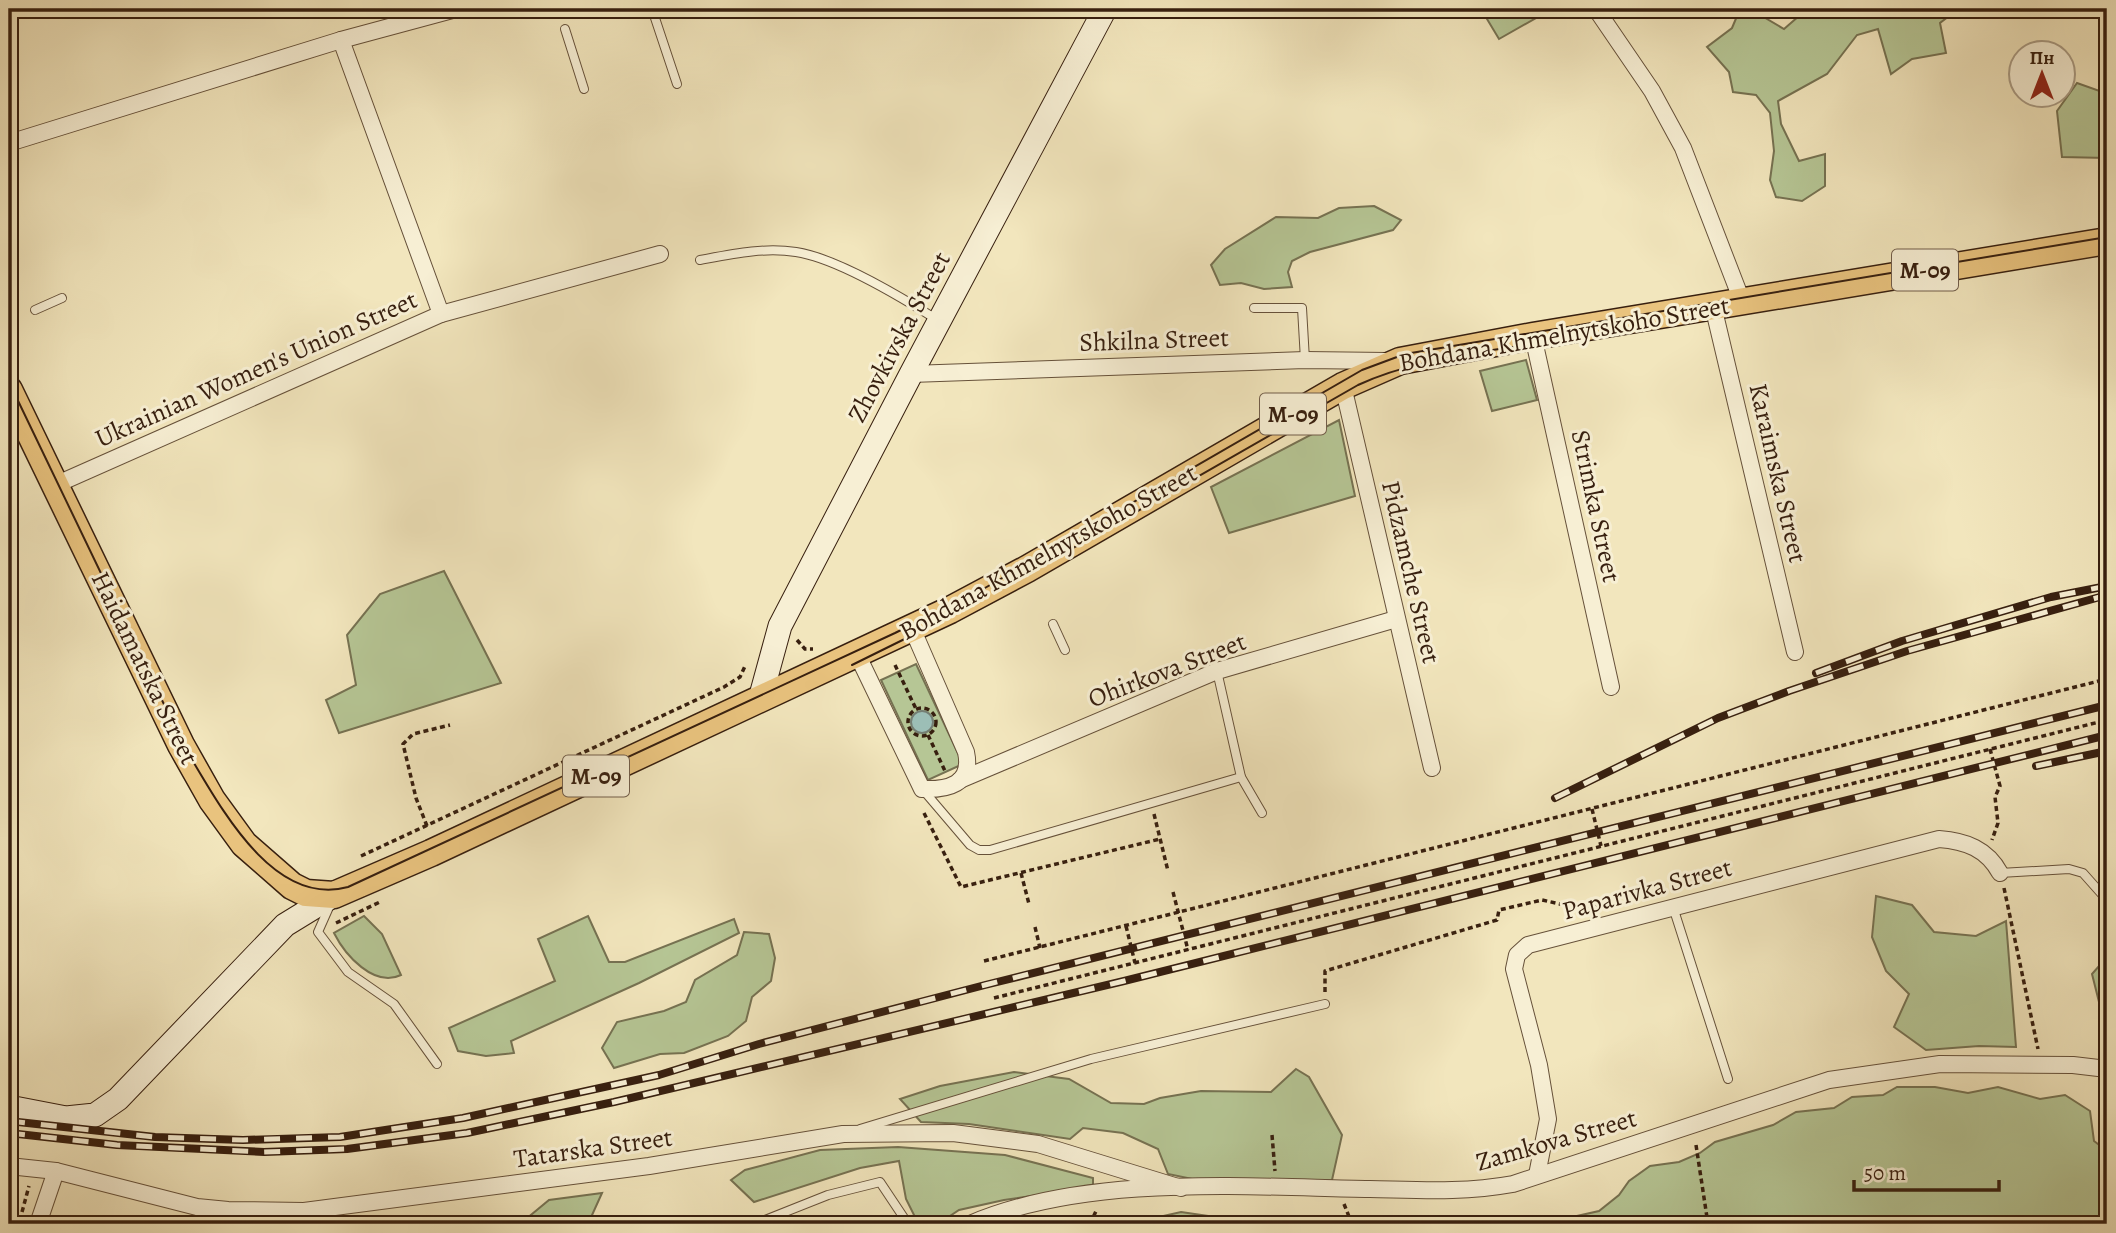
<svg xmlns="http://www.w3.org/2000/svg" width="2116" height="1233" font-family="Alegreya,serif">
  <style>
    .green { fill: #b6c695; stroke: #767252; stroke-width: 2 }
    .water { fill: #9cbeb6; stroke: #747e73; stroke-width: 2 }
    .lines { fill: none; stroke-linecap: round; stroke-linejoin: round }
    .lane-casing { stroke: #66513a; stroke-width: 10 }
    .street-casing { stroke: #66513a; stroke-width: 18 }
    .secondary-casing { stroke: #371f0f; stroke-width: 25 }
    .primary-casing { stroke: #371f0f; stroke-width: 29 }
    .path { stroke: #371f0f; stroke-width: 3.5; stroke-dasharray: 5 3.5; stroke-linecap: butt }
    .lane { stroke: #f7efd4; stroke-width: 8 }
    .street { stroke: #f7efd4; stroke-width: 16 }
    .secondary { stroke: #f7efd4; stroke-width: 23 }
    .primary { stroke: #e9c37e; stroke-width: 26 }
    .tram { stroke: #371f0f; stroke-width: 2 }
    .rail-casing { stroke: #371f0f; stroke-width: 8 }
    .rail { stroke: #f7efd4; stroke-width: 5; stroke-dasharray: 16; stroke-linecap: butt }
    .labels { text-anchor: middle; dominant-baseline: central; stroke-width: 6; stroke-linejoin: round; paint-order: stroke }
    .shield { fill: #f7efd4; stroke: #715d4a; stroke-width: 2 }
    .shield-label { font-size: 24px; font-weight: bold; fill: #371f0f }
    .street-label { font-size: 26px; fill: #371f0f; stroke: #f7efd4 }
  </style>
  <rect width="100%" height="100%" fill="#f2e6bd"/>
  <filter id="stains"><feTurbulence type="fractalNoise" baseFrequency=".00286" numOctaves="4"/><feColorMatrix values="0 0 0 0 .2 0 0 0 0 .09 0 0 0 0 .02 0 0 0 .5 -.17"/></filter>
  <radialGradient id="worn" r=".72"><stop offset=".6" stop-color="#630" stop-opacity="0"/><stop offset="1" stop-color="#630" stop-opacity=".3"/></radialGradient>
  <g class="green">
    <polygon points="1481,9 1552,9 1499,39"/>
    <polygon points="1740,9 1750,9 1784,29 1807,9 1957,10 1940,23 1946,53 1912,59 1891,74 1878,29 1857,35 1827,74 1778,101 1781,124 1799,161 1825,154 1825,186 1802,201 1776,197 1770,180 1774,151 1770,113 1756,95 1733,92 1729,72 1707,47 1732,28"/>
    <polygon points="2077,83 2105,93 2107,92 2107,158 2062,157 2057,111"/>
    <polygon points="1374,206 1401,220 1393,230 1310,252 1292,261 1288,272 1292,287 1264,289 1241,283 1220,285 1211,265 1225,249 1276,217 1318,218 1339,208"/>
    <polygon points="1526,360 1537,400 1492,411 1480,371"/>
    <polygon points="1339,420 1355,496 1229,533 1211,487"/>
    <polygon points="444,571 501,683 339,733 326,700 356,685 347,635 380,594"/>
    <polygon points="916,664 963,764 928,780 881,680"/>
    <polygon points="1876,896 1912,905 1934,932 1976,936 2006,921 2016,1047 1979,1046 1926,1050 1894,1027 1909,994 1886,971 1872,937"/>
    <path d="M364,916L382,934L401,975C374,988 345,955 334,933Z"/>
    <polygon points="588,916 609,962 625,962 734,919 739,933 639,983 511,1041 514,1053 486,1056 458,1051 449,1028 555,981 538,939"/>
    <polygon points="744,932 769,934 775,958 771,981 752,997 746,1021 728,1036 684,1053 660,1054 614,1068 602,1048 617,1022 664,1011 686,1002 695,980 737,955"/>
    <polygon points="2107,957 2107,1020 2100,1006 2092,974"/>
    <polygon points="1296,1069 1309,1077 1342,1135 1332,1180 1202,1181 1168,1174 1158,1149 1123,1133 1083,1128 1070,1139 969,1124 921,1122 900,1099 940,1086 1014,1072 1069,1079 1111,1103 1144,1104 1160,1098 1201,1091 1271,1092"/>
    <polygon points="1897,1087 1935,1087 1968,1093 1998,1087 2040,1099 2065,1095 2090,1111 2094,1141 2107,1151 2107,1224 1558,1224 1568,1218 1599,1211 1619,1195 1629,1181 1650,1166 1679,1162 1700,1153 1715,1142 1773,1125 1796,1112 1834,1108 1852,1097 1883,1095"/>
    <polygon points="898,1147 1005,1155 1093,1178 1093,1191 1065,1191 1004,1200 959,1210 941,1222 918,1223 906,1199 899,1161 860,1168 754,1202 731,1180 745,1170 820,1150"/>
    <polygon points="602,1193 588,1224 520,1224 549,1200"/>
    <polygon points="1181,1212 1222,1218 1262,1218 1281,1224 1048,1224 1102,1217 1150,1219"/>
  </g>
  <circle class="water" cx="922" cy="722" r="11"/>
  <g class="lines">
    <defs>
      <g id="lane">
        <polyline points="652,9 677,84"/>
        <polyline points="565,29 584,89"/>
        <path d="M700,260C732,254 764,247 796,252C837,258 901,297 936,319"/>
        <polyline points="1254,308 1302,308 1305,360"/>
        <polyline points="35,310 62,298"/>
        <polyline points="1053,624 1065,650"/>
        <polyline points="1217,671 1241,777 1262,813"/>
        <polyline points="924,791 970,845 979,850 990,850 1241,777"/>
        <polyline points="2000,873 2069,869 2083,873 2107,900"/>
        <polyline points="330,905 318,932 348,972 394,1004 437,1064"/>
        <polyline points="1673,907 1728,1079"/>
        <polyline points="860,1129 1091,1059 1325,1004"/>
        <polyline points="197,1207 204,1224"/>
        <polyline points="755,1224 828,1195 880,1182 908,1224"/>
      </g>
      <g id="street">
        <polyline points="1596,9 1652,91 1683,148 1742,301"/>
        <polyline points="341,40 441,314"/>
        <polyline points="9,143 341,40 456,9"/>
        <polyline points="1713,306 1795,652"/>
        <polyline points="1533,336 1611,687"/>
        <polyline points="911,374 1305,360 1387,361"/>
        <polyline points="1343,386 1432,768"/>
        <polyline points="55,485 441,314 660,254"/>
        <path d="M857,654L922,789C947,790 973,785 966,752L912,628"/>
        <polyline points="960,780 1217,671 1396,619"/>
        <polyline points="9,1166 56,1171 197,1207 228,1210 304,1211 649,1166 843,1134 953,1133 1038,1144 1181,1188"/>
        <path d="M1537,1175L1548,1119L1539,1065L1514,969L1517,955L1528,945L1939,839C1966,841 1987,849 2000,873"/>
        <polyline points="38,1224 56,1171"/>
        <path d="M970,1224C1086,1174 1246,1187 1370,1189C1420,1190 1463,1193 1513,1184L1829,1080L1940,1064L2073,1065L2107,1069"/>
      </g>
      <g id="secondary">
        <polyline points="760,699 780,626 911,374 1105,9"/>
        <polyline points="9,1107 66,1118 95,1115 118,1099 285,925 334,895"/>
      </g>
      <polyline id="primary" points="9,390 181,745 212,800 244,844 292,886 306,893 334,895 431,853 950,610 1027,569 1343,386 1400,361 1533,336 2107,241"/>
    </defs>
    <use href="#lane" class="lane-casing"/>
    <use href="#street" class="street-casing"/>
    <use href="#secondary" class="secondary-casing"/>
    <use href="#primary" class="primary-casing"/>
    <g class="path">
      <polyline points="797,640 805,649 813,649"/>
      <polyline points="895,665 916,709"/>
      <circle cx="922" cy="722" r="14"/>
      <polyline points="928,735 945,771"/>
      <polyline points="1990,749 2000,786 1995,797 1998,823 1992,840"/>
      <polyline points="1592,809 1601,846"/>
      <polyline points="924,813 961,887 1160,839"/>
      <polyline points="1154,814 1168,871"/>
      <polyline points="427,826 416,798 403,744 413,734 450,725"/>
      <polyline points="361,856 724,687 740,677 746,664"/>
      <polyline points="1021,873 1029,904"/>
      <polyline points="2004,888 2038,1049"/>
      <polyline points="1173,892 1188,950"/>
      <polyline points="336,923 380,902"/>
      <polyline points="1126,926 1135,963"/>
      <polyline points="1035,927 1040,948"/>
      <polyline points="984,961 2107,679"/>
      <polyline points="1325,992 1325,971 1497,920 1499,910 1542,900 1578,908 1603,906"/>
      <polyline points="994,998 2107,720"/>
      <polyline points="1272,1135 1275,1171"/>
      <polyline points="1696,1145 1708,1224"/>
      <polyline points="1344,1204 1352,1224"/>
      <polyline points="22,1212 29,1186"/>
      <polyline points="1090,1224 1097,1209"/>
    </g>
    <use href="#lane" class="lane"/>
    <use href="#street" class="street"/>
    <use href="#secondary" class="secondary"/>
    <use href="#primary" class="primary"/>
    <g class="tram">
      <path d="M9,382L185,748C218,802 271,908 348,887L895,633L978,592L1362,370L1405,354L2107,237"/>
      <path d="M1005,587L1358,385C1412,360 1473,354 1530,344"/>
      <polyline points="852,665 937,623"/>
    </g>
    <defs>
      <g id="rail">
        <polyline points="1816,673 1902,641 2051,597 2107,586"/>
        <polyline points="2036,766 2107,751"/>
        <polyline points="1555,798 1718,718 1789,691 1907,651 2107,595"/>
        <polyline points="9,1121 155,1137 243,1140 340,1137 463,1118 659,1075 759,1044 985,985 2107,705"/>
        <polyline points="9,1133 117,1145 264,1152 347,1149 467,1133 614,1102 1124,981 2107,735"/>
      </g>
    </defs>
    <use href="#rail" class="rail-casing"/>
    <use href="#rail" class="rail"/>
  </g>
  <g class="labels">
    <g class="shield">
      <rect x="1892" y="249.5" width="66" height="41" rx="5"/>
      <rect x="1260" y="393.5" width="66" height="41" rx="5"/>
      <rect x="563" y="755.5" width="66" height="41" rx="5"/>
    </g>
    <g class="shield-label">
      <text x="1925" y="270">М-09</text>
      <text x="1293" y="414">М-09</text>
      <text x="596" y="776">М-09</text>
    </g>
    <g class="street-label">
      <text transform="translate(1564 334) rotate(-10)">Bohdana Khmelnytskoho Street</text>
      <text transform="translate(899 337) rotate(-62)">Zhovkivska Street</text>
      <text transform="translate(1154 340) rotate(-2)">Shkilna Street</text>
      <text transform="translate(256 369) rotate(-24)">Ukrainian Women's Union Street</text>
      <text transform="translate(1778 473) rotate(77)">Karaimska Street</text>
      <text transform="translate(1596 506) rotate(78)">Strimka Street</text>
      <text transform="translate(1048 552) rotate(-29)">Bohdana Khmelnytskoho Street</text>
      <text transform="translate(1411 572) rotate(77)">Pidzamche Street</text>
      <text transform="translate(145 668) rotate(64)">Haidamatska Street</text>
      <text transform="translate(1167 670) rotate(-21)">Ohirkova Street</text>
      <text transform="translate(1647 889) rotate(-15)">Paparivka Street</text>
      <text transform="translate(1556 1140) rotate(-16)">Zamkova Street</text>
      <text transform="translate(593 1148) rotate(-8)">Tatarska Street</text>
    </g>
  </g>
  <rect width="2116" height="1233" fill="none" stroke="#f2e6bd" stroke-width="35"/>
  <rect x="10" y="10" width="2095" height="1212" fill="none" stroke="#371f0f" stroke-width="3.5"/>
  <rect x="18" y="18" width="2081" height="1198" fill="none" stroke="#371f0f" stroke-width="2"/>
  <g transform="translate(2042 74)"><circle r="33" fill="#f7efd4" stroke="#aa9c85" stroke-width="2"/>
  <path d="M0-5L12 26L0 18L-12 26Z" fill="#8f2418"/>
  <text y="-10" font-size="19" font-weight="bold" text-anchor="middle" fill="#371f0f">Пн</text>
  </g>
  <path d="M1854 1180v10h145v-10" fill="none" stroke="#371f0f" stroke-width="3.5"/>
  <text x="1864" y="1180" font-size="21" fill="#371f0f" stroke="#f7efd4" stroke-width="5" paint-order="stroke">50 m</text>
  <rect width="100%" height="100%" filter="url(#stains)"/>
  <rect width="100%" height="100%" fill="url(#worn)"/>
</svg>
